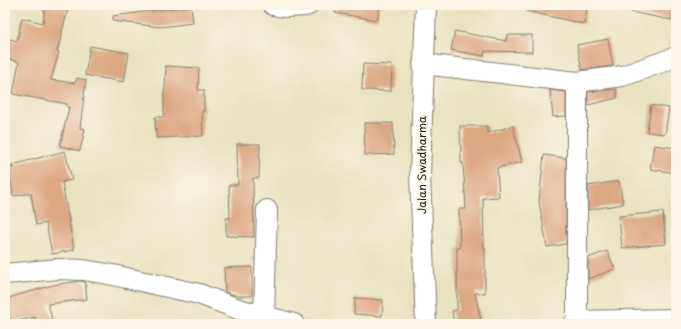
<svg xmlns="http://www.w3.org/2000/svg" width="681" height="329" font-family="'Playpen Sans',sans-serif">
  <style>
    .building { fill: #dca783 }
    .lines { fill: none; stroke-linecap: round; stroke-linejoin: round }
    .minor-casing { stroke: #827f6e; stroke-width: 22 }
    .minor { stroke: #fff; stroke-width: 20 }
    .labels { text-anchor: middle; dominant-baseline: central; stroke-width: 4; stroke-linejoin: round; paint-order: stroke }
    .street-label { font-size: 11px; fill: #1c1c1c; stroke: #fcf5e5 }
  </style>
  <rect width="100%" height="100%" fill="#fcf5e5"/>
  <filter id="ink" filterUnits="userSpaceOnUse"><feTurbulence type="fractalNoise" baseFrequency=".025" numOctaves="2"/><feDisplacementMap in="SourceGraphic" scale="8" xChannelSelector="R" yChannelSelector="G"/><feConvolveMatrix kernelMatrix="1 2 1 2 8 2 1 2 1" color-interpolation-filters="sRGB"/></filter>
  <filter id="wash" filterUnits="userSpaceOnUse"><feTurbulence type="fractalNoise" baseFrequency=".012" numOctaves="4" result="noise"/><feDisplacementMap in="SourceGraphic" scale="16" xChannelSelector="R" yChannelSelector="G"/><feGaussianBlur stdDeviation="0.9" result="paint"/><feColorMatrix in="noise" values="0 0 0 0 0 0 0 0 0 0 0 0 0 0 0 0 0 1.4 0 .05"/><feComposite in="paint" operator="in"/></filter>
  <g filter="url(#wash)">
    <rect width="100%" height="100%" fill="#e9e2c0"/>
    <g id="blocks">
      <g class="building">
        <polygon points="45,5 69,5 57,52 59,52 51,80 75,83 77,78 86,80 80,128 85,129 80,151 60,146 69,107 67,107 67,104 13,94 19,62 5,58 10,39 17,41 22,18 43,23"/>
        <polygon points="336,5 380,5 377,20 335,13"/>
        <polygon points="527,5 588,5 584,24 526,11"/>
        <polygon points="631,5 676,5 676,21 631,12"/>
        <polygon points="191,6 193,23 160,27 113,21 113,16"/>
        <polygon points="455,31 506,41 507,35 532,35 532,52 485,51 484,56 451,50"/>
        <polygon points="608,39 613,66 582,70 577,45"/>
        <polygon points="90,46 129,53 124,82 85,75"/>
        <polygon points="363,64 392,65 391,91 362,90"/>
        <polygon points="166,66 199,68 198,90 204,90 204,111 202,111 203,136 156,138 155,117 164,117 164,90 165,90"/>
        <polygon points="616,89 617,98 588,105 588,92"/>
        <polygon points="550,90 566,92 566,116 553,117"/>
        <polygon points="651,105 669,108 665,134 647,132"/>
        <polygon points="364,123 393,123 394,154 365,155"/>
        <polygon points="460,126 487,126 487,133 513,126 522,162 497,168 499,197 483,198 484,248 485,248 485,293 475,293 482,324 454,324 452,311 457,310 457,248 460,248 459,209 466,209 463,163 461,163"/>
        <polygon points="237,144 260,144 259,178 253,178 254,237 226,236 226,218 230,218 229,185 238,185"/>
        <polygon points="654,145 676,148 676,173 650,169"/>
        <polygon points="65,151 72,180 62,182 74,250 52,254 46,223 36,225 31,193 13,196 9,168 13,168 12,165"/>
        <polygon points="544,155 566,158 566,244 547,247 539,201"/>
        <polygon points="619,181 623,204 588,210 588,186"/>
        <polygon points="663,212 666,244 622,248 619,216"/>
        <polygon points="607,251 615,269 588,279 588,258"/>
        <polygon points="252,267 252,296 238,296 225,292 224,268"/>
        <polygon points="80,281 85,282 87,299 48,304 52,319 37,323 35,317 5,324 5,299 53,285"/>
        <polygon points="355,298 383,300 382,316 354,314"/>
      </g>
    </g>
  </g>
  <g filter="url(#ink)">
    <use href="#blocks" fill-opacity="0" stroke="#827f6e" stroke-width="1"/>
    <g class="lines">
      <defs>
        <g id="minor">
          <polyline points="273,5 287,7 305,6 308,5"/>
          <polyline points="426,5 420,175 426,324"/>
          <polyline points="423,64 577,82 623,76 676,57"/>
          <polyline points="5,274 58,269 84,270 113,275 199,294 238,309 294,324"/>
          <polyline points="264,316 267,210"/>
          <polyline points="574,324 576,321 676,319"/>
          <polyline points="577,324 577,82"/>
        </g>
      </defs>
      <use href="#minor" class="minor-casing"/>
      <use href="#minor" class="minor"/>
    </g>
  </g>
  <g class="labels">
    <g class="street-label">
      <text transform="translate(421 165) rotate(-90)">Jalan Swadharma</text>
    </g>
  </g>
  <rect width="681" height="329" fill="none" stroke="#fcf5e5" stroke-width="20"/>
</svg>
